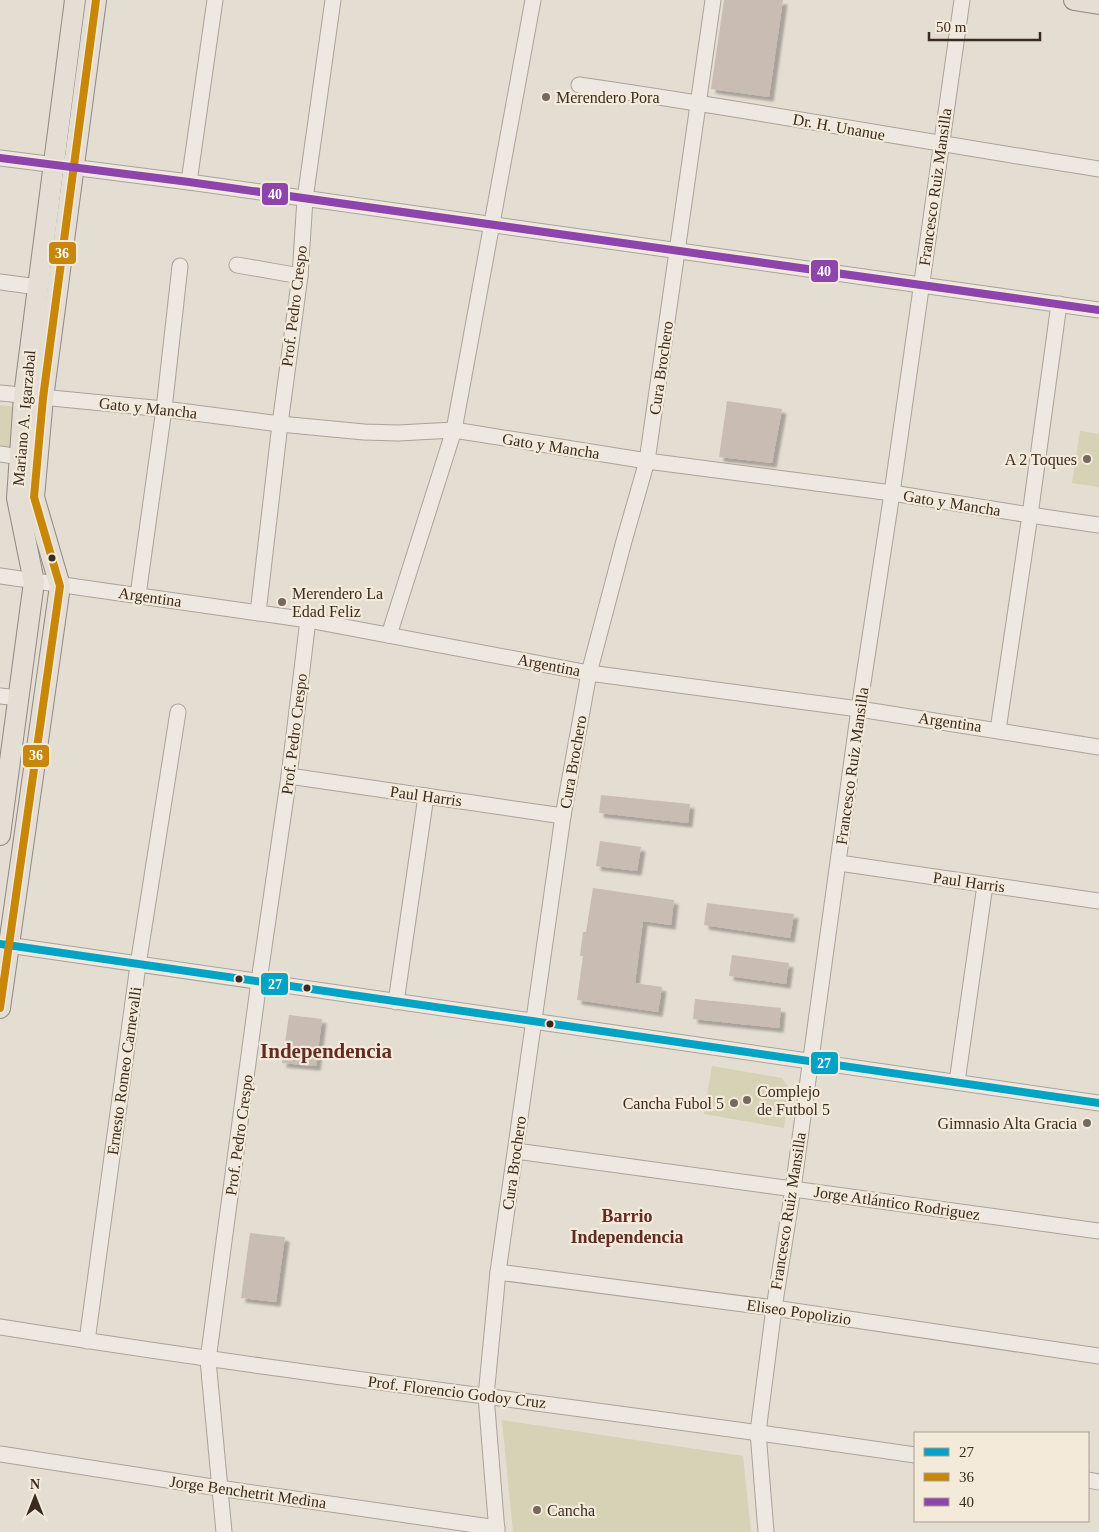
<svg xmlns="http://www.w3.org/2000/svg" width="1099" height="1532" font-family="'Times New Roman',serif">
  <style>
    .green { fill: #d5d2b6 }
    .building { fill: #c8bcb3; filter: url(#shadow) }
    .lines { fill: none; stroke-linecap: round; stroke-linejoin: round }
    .minor-casing { stroke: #aaa39a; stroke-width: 17 }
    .major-casing { stroke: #908881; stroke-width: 22 }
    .minor { stroke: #ede9e2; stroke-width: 15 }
    .major { stroke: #e4ded5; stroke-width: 20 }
    .bus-1-casing { stroke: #f4ead9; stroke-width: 11 }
    .bus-2-casing { stroke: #f4ead9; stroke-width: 11 }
    .bus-3-casing { stroke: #f4ead9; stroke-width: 11 }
    .bus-1 { stroke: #03a3c5; stroke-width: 8 }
    .bus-2 { stroke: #c88708; stroke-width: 8 }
    .bus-3 { stroke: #8e44ad; stroke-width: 8 }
    .poi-dot { fill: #756960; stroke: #f4ead9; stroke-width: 2 }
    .bus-dot { fill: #392b22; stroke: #f4ead9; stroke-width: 2 }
    .labels { text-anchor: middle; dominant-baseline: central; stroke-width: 4.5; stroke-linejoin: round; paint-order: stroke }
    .poi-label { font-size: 16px; fill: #392b22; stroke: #f4ead9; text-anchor: start }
    .street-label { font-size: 16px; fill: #392b22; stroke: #f4ead9 }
    .neighbourhood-label { font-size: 18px; font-weight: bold; fill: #622c25; stroke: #f4ead9 }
    .district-label { font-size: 21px; font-weight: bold; fill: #622c25; stroke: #f4ead9 }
    .line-badge { stroke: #f4ead9; stroke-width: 2 }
    .badge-label { font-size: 14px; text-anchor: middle; font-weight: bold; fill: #fff }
  </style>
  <defs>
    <filter id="shadow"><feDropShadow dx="4.5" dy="4.5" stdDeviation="1" flood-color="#0004"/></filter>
  </defs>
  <rect width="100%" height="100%" fill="#e4ddd2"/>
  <g class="green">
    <polygon points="0,405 16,407 12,448 0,446"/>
    <polygon points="1080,431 1099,434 1099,487 1072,483"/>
    <polygon points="712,1066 782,1078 789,1088 784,1128 704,1114"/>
    <polygon points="502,1420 743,1456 751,1532 513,1532"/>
  </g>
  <g class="building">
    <polygon points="724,0 783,0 769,97 711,89"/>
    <polygon points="727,401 782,409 772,463 719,457"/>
    <polygon points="601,795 690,804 688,823 599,813"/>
    <polygon points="600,841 641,847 637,871 596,866"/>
    <polygon points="593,888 674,900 671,925 643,921 635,983 662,987 658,1012 577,1000 583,956 580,956 583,932 586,932"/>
    <polygon points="707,903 794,914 790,938 704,925"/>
    <polygon points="732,955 789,963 786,984 729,976"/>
    <polygon points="695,999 781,1008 779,1028 693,1019"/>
    <polygon points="289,1015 322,1019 316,1066 282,1063"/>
    <polygon points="250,1233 285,1237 276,1302 241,1298"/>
  </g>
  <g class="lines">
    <defs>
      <g id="minor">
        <path d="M579,85C753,110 925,142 1099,169"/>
        <polyline points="0,158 189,182 1099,310"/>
        <polyline points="189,182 215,0"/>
        <polyline points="237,265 300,276"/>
        <polyline points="0,282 38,287"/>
        <polyline points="0,393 164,409 280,424 364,432 398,433 454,430 647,461 892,493 1030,515 1099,525"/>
        <polyline points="0,454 20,457"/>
        <polyline points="0,576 308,620 589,673 859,709 1099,747"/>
        <polyline points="138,595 164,409 180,266"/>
        <polyline points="258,613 280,424 300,276 305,199 333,0"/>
        <polyline points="389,635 454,430 533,0"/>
        <polyline points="0,696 19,698"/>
        <polyline points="998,730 1030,515 1059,304"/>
        <polyline points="289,776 563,816"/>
        <polyline points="839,863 1099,901"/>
        <polyline points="0,944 1099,1103"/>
        <polyline points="396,1002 426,796"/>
        <polyline points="957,1082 985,885"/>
        <polyline points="516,1151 1099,1231"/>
        <polyline points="498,1272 774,1308 1099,1356"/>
        <path d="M0,1327C304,1376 610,1410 915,1455"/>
        <polyline points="87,1341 138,965 178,712"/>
        <polyline points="0,1454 219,1488 497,1528"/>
        <polyline points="1088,1480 1099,1482"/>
        <polyline points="224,1532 208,1360 259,981 289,776 308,620"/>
        <polyline points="497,1532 486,1396 498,1272 563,816 589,673 624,541 647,461 713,0"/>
        <polyline points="766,1532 758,1432 774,1308 793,1189 859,709 892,493 962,0"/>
      </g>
      <g id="major">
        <polyline points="1074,0 1099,4"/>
        <polyline points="0,835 34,582 17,498 24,396 75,0"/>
        <polyline points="0,1008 60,586 34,497 43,398 96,0"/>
      </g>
    </defs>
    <use href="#minor" class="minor-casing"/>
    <use href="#major" class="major-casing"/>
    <use href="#minor" class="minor"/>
    <use href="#major" class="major"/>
    <defs>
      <polyline id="bus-1" points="0,944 1099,1103"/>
      <polyline id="bus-2" points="0,1008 60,586 34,497 43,398 96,0"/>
      <polyline id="bus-3" points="0,158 189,182 1099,310"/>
    </defs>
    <use href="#bus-1" class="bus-1-casing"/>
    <use href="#bus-2" class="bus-2-casing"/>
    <use href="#bus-3" class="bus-3-casing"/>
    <use href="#bus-1" class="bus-1"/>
    <use href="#bus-2" class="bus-2"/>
    <use href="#bus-3" class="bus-3"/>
  </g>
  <g class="poi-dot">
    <circle cx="546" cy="97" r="5"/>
    <circle cx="1087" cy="459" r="5"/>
    <circle cx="282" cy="602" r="5"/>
    <circle cx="747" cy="1100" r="5"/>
    <circle cx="734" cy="1103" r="5"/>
    <circle cx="1087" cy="1123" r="5"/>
    <circle cx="537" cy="1510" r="5"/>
  </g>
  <g class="bus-dot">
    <circle cx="52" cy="558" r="4.5"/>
    <circle cx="239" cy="979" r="4.5"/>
    <circle cx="307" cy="988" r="4.5"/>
    <circle cx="550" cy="1024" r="4.5"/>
  </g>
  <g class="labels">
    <g class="poi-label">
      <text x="556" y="97">Merendero Pora</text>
      <text x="1077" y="459" text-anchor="end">A 2 Toques</text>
      <text x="292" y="593">Merendero La<tspan x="292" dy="18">Edad Feliz</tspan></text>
      <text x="757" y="1091">Complejo<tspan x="757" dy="18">de Futbol 5</tspan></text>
      <text x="724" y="1103" text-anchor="end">Cancha Fubol 5</text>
      <text x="1077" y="1123" text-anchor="end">Gimnasio Alta Gracia</text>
      <text x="547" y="1510">Cancha</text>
    </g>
    <g class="street-label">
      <text transform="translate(839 127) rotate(10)">Dr. H. Unanue</text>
      <text transform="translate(935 187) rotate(-82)">Francesco Ruiz Mansilla</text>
      <text transform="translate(294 306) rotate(-83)">Prof. Pedro Crespo</text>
      <text transform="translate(661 368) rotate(-82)">Cura Brochero</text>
      <text transform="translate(148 408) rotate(6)">Gato y Mancha</text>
      <text transform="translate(24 418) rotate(-85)">Mariano A. Igarzabal</text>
      <text transform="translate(551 446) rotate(9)">Gato y Mancha</text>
      <text transform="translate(952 503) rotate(9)">Gato y Mancha</text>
      <text transform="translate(150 597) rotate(8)">Argentina</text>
      <text transform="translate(549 665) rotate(11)">Argentina</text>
      <text transform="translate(950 722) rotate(8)">Argentina</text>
      <text transform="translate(294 734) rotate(-83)">Prof. Pedro Crespo</text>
      <text transform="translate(573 762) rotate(-80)">Cura Brochero</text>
      <text transform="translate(852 766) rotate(-82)">Francesco Ruiz Mansilla</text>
      <text transform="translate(426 796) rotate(8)">Paul Harris</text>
      <text transform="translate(969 882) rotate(8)">Paul Harris</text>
      <text transform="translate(124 1071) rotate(-82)">Ernesto Romeo Carnevalli</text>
      <text transform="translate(239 1135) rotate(-82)">Prof. Pedro Crespo</text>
      <text transform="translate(514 1163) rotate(-82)">Cura Brochero</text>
      <text transform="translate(897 1203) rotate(8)">Jorge Atlántico Rodriguez</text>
      <text transform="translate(788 1211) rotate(-81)">Francesco Ruiz Mansilla</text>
      <text transform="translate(799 1312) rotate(8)">Eliseo Popolizio</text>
      <text transform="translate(457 1392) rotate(7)">Prof. Florencio Godoy Cruz</text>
      <text transform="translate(248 1492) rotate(8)">Jorge Benchetrit Medina</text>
    </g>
    <g class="neighbourhood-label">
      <text x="627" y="1216">Barrio<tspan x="627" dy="21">Independencia</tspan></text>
    </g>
    <g class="district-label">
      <text x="326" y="1051">Independencia</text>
    </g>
  </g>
  <g class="line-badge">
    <rect x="261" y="182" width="28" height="24" rx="5" fill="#8e44ad"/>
    <rect x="48" y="241" width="29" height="24" rx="5" fill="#c88708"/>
    <rect x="810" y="259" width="29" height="24" rx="5" fill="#8e44ad"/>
    <rect x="22" y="744" width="28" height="24" rx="5" fill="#c88708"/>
    <rect x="260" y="972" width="29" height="24" rx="5" fill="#03a3c5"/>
    <rect x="810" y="1051" width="29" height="24" rx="5" fill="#03a3c5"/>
  </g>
  <g class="badge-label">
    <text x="275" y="199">40</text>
    <text x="62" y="258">36</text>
    <text x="824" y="276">40</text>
    <text x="36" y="760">36</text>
    <text x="275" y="989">27</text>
    <text x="824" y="1068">27</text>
  </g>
  <rect x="914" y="1432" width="175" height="90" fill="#f4ead9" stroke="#a99e90"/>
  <rect x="924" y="1448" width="25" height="8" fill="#03a3c5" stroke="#a99e90"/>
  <text x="959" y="1457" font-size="15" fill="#392b22">27</text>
  <rect x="924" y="1473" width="25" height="8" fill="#c88708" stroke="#a99e90"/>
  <text x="959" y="1482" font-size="15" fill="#392b22">36</text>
  <rect x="924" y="1498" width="25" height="8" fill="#8e44ad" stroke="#a99e90"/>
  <text x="959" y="1507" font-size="15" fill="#392b22">40</text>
  <g transform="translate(35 1497)" stroke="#f4ead9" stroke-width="4" paint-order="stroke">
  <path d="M0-4L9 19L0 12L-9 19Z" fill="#392b22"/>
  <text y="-8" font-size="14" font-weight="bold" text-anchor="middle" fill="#392b22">N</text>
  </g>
  <path d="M929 32v8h111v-8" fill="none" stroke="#392b22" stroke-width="2.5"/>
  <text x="936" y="32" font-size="15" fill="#392b22" stroke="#f4ead9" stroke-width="4" paint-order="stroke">50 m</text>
</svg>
